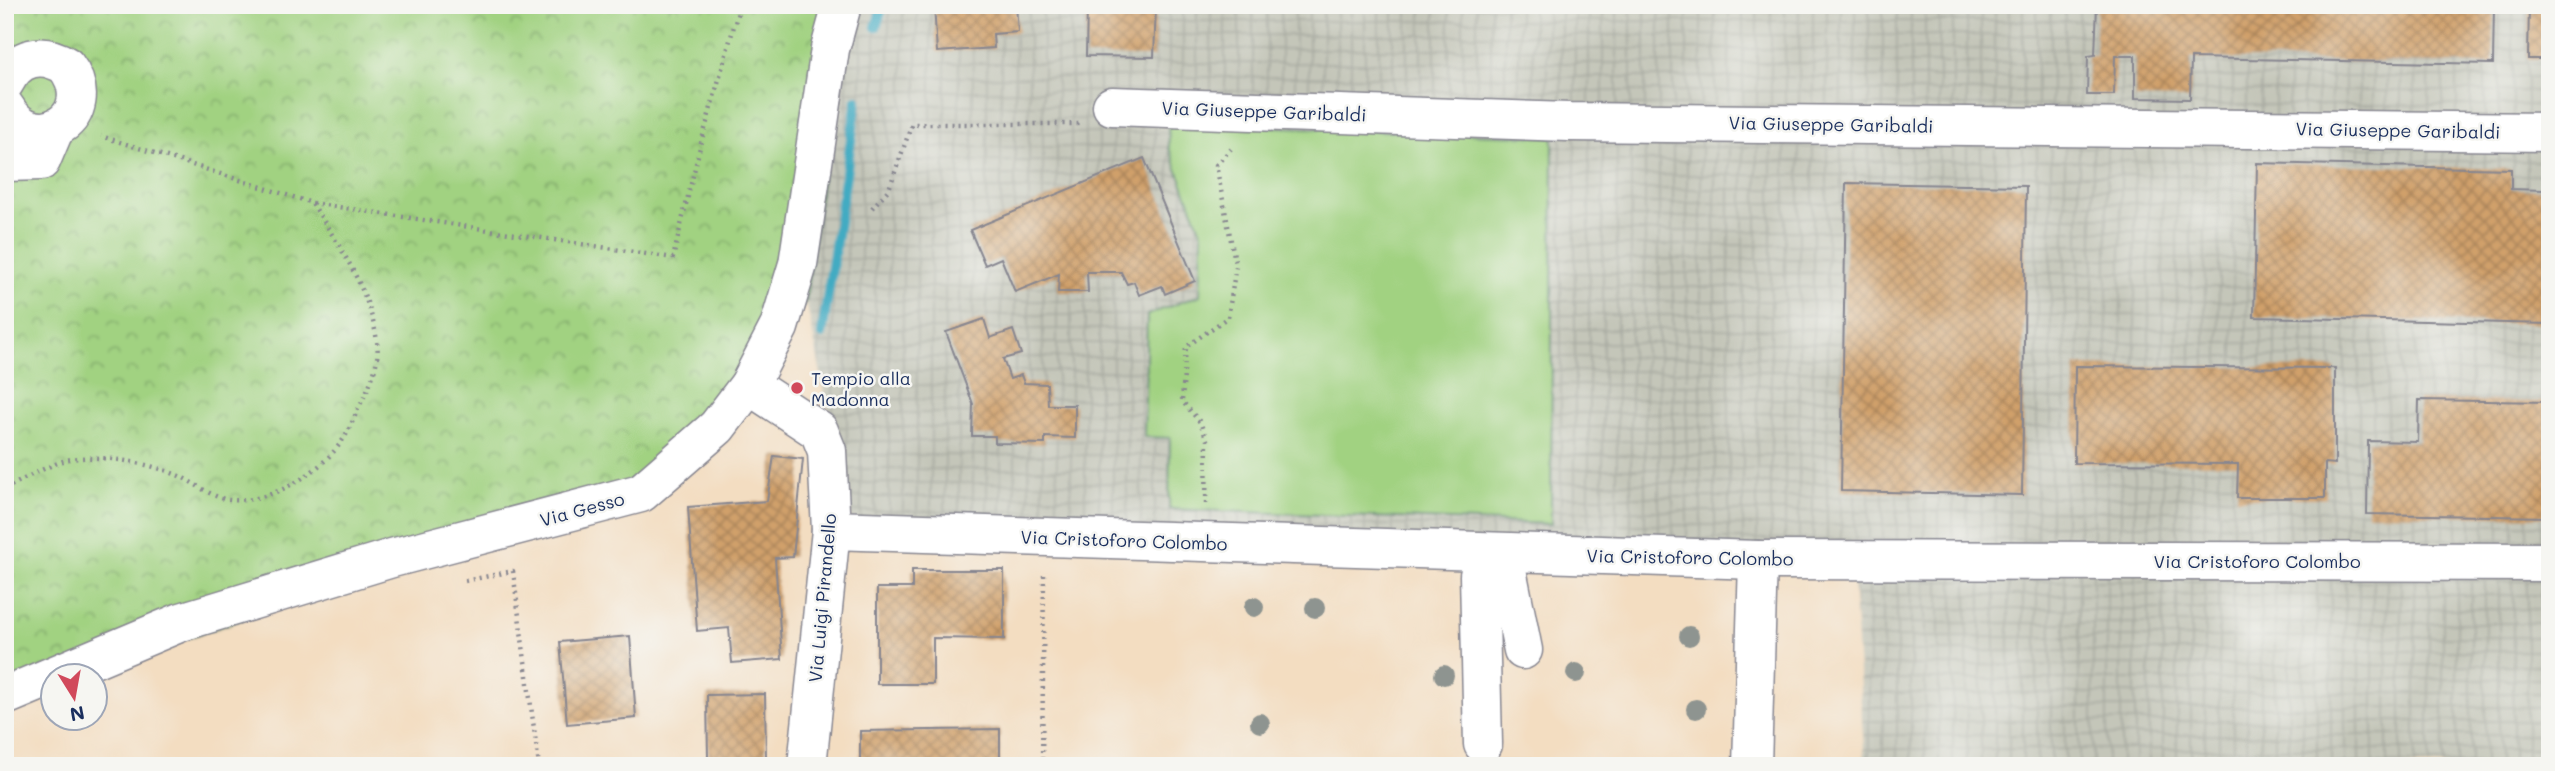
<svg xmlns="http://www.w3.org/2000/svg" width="2555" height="771" font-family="Mali,sans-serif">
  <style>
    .industrial { fill: url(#industrial-grid) }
    .grass { fill: #a1d281; stroke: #5e8070; stroke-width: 2 }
    .park { fill: url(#park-crowns); stroke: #5e8070; stroke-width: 2 }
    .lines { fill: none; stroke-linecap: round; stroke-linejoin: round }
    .stream { stroke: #42abc2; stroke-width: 10 }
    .building { fill: url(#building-cross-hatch) }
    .minor-casing { stroke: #878690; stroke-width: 41 }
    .path { stroke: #878690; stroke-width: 4.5; stroke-dasharray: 2 5; stroke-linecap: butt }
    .minor { stroke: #fff; stroke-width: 38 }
    .tree { fill: #8e9490 }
    .poi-dot { fill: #d1495b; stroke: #f6f6f2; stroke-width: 2.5 }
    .labels { text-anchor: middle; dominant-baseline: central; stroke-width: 5; stroke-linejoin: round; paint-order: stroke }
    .street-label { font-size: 18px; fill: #1b2f5e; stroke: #f6f6f2 }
    .poi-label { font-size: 18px; fill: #1b2f5e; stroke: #f6f6f2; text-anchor: start }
  </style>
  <defs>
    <pattern id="industrial-grid" width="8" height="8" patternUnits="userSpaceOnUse" patternTransform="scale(1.75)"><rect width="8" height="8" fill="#c4c6b9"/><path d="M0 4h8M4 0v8" fill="none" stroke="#a8aaa1"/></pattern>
    <pattern id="park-crowns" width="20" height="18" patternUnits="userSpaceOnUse" patternTransform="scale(1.75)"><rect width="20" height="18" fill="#a1d281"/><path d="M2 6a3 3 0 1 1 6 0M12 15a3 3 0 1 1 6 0" fill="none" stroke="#82ab6d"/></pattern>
    <pattern id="building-cross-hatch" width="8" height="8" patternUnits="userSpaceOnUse" patternTransform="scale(1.75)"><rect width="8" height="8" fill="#d0a06a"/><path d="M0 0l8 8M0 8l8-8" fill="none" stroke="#a8835a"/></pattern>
  </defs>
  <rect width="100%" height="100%" fill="#f6f6f2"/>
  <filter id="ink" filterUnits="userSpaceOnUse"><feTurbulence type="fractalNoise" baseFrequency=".0143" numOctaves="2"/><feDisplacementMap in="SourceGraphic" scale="14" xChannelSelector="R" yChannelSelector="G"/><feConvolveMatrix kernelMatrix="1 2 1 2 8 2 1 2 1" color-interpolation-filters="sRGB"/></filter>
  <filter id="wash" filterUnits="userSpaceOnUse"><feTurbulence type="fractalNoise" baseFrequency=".00686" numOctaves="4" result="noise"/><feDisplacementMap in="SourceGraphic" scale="28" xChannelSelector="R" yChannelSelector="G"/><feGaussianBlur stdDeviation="1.57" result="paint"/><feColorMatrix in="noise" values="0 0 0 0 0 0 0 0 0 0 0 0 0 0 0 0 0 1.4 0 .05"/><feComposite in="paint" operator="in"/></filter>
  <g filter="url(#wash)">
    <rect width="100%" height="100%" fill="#f3ddc1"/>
    <polygon class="industrial" points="845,5 2550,5 2550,766 1865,766 1852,562 855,538 806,301"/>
    <polygon class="grass" points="1168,123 1553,137 1551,524 1169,509 1170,438 1144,437 1147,315 1200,295 1202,234 1169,148"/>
    <polygon class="park" points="5,5 845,5 806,301 730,416 611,494 5,700"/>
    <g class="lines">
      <g class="stream">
        <polyline points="876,27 883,5"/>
        <polyline points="822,334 857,100"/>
      </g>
    </g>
    <g id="blocks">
      <g class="building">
        <polygon points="934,5 1016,5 1018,32 993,34 994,48 937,52"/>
        <polygon points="1087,5 1156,5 1154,57 1086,56"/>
        <polygon points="2097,5 2494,5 2493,64 2191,58 2190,99 2135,98 2135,56 2115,56 2114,95 2087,95 2088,56 2095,55"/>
        <polygon points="2529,5 2550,5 2550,59 2528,59"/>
        <polygon points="1144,158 1195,281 1165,294 1162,286 1139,295 1134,282 1127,284 1121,272 1087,272 1088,292 1058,292 1059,274 1015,292 1001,258 985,265 970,230"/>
        <polygon points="2257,163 2511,169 2511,189 2544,190 2544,181 2550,181 2550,324 2254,317"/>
        <polygon points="1846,183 2026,186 2022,495 1841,491"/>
        <polygon points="984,319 990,338 1013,330 1021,354 1003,359 1010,379 1021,375 1024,383 1047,384 1048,405 1075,405 1075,438 1045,437 1045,444 995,443 995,436 972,436 973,404 946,332"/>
        <polygon points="2075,366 2335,368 2335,464 2325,463 2325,498 2237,498 2238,464 2074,463"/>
        <polygon points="2419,400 2550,402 2550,517 2367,514 2368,441 2418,442"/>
        <polygon points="774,456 803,459 793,557 775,558 782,659 732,663 729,628 697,631 688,507 767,501"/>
        <polygon points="912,570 1004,570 1004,639 933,638 933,684 877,684 877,588 912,588"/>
        <polygon points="630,636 636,718 567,724 560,642"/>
        <polygon points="765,694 766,758 708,758 707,695"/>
        <polygon points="1000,729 1000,766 860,766 860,731"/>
        <polygon points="1559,761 1559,766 1449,766 1449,762"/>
      </g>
    </g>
  </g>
  <g filter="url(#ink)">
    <use href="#blocks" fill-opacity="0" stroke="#878690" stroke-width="2"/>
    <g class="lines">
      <defs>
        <g id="minor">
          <path d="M5,82C18,56 42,51 66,66C103,115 36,160 5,107"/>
          <polyline points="1112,106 1569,122 2550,132"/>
          <polyline points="5,162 41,161 55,128"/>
          <polyline points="749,385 819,431 827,451 831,530 807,766"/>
          <polyline points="831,530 1758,560 2550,562"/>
          <polyline points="1479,575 1483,744"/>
          <polyline points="1508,575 1523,650"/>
          <polyline points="5,696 181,622 392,558 641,493 717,427 749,385 779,327 798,264 830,49 842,5"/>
          <polyline points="1752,766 1758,560"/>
        </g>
      </defs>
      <use href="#minor" class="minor-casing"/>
      <g class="path">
        <polyline points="312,203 673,258 701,143 740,5"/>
        <polyline points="872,208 889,189 912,124 1080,124"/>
        <path d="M5,489C24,479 43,468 63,461C92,452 150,463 177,475C194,482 212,498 230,500C272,504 325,470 346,435C352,424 356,412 362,401C371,383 380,362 377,341C369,288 340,247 312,203L101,136"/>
        <polyline points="1206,504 1207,440 1200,422 1182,401 1186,347 1228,317 1236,266 1216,165 1231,149"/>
        <polyline points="465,581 513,571 539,766"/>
        <polyline points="1042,766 1044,574"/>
      </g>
      <use href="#minor" class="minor"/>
    </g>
    <g class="tree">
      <circle cx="1254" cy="607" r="10"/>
      <circle cx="1315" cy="608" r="10"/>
      <circle cx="1689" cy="636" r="10"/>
      <circle cx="1576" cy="673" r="10"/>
      <circle cx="1444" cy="675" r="10"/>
      <circle cx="1696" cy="709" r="10"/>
      <circle cx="1260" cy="723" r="10"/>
    </g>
  </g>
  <circle class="poi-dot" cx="797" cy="388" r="7"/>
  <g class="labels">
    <g class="street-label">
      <text transform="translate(1264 111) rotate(2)">Via Giuseppe Garibaldi</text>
      <text transform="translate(1831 124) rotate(1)">Via Giuseppe Garibaldi</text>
      <text transform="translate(2398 130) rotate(1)">Via Giuseppe Garibaldi</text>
      <text transform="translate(582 509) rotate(-15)">Via Gesso</text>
      <text transform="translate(1124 540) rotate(2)">Via Cristoforo Colombo</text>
      <text transform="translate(1690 557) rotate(1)">Via Cristoforo Colombo</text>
      <text x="2257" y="561">Via Cristoforo Colombo</text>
      <text transform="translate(822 598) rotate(-85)">Via Luigi Pirandello</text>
    </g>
    <g class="poi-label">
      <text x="811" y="378">Tempio alla<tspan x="811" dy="21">Madonna</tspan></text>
    </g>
  </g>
  <rect width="2555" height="771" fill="none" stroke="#f6f6f2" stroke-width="28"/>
  <g transform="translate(74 697) rotate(169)"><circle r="33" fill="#f6f6f2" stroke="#9ea6b7" stroke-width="2"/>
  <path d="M0-5L12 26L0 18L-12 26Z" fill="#d1495b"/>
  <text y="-10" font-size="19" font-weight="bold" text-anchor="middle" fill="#1b2f5e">N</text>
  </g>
</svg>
